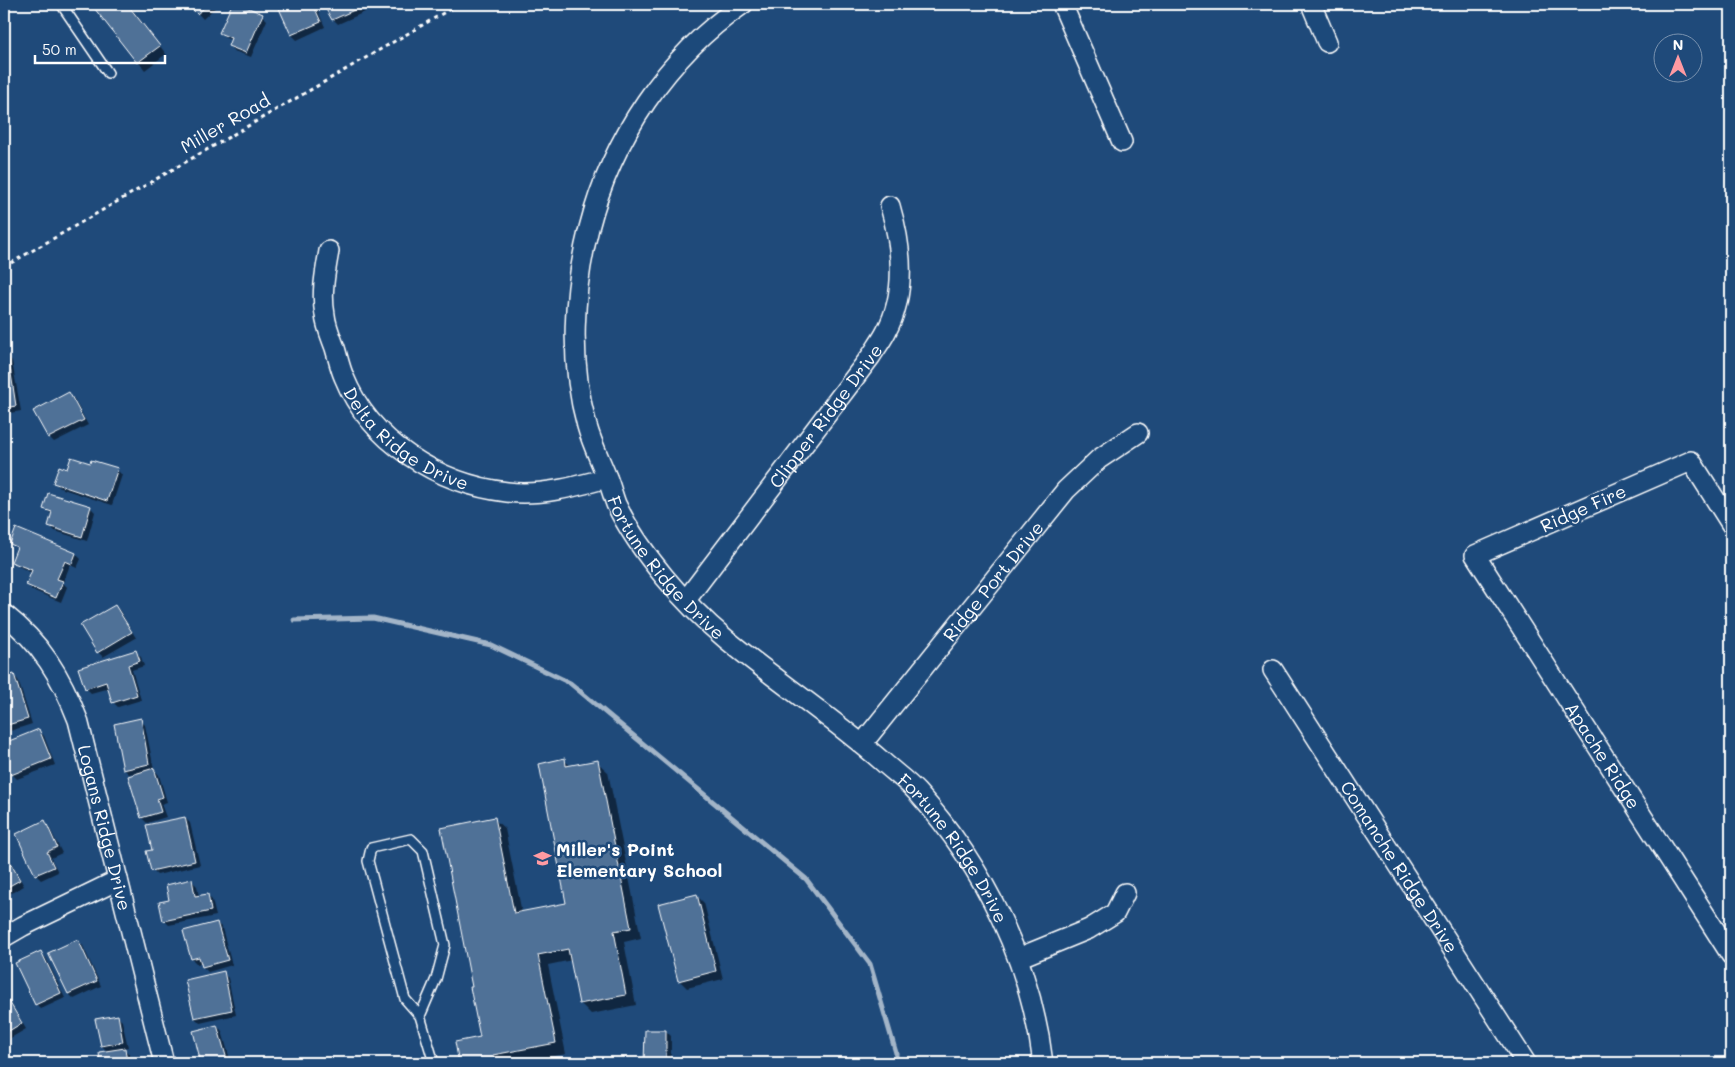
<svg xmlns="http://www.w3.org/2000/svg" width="1735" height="1067" font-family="Mali,sans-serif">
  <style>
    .shadow { fill: #0007 }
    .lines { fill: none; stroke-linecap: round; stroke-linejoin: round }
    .stream { stroke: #a3b5c8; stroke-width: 5 }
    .building { fill: #507197; stroke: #fff }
    .service-casing { stroke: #fff; stroke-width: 12 }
    .minor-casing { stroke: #fff; stroke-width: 22 }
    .path { stroke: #fff; stroke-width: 3; stroke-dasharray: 4 4; stroke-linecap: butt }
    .service { stroke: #1f4a7a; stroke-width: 9 }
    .minor { stroke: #1f4a7a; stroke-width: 19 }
    .labels { text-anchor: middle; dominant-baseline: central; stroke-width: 5; stroke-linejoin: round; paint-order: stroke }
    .street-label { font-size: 18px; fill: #fff; stroke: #1f4a7a }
    .poi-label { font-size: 18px; font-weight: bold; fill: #fff; stroke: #1f4a7a; text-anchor: start }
  </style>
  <rect width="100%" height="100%" fill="#1f4a7a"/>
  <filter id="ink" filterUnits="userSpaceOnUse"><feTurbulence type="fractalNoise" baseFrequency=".02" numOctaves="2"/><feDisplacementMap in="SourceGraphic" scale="10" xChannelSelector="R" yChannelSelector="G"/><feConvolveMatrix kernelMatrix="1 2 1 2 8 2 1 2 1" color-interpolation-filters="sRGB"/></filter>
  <g filter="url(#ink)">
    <g class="shadow">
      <polygon points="94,4 128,4 166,54 145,70 93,5"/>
      <polygon points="189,4 219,4 203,19"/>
      <polygon points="233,4 262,15 267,20 251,57 234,51 229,46 232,40 226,38 221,33"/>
      <polygon points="278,4 315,4 325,27 297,40 292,35"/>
      <polygon points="325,4 361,4 365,12 338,24 333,19"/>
      <polygon points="7,355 12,361 21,411 4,414 4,356"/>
      <polygon points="69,394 74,399 88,425 54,442 49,437"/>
      <polygon points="91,465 117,470 122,475 112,505 60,488 55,483 68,471"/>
      <polygon points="90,507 95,512 87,541 55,531 50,526 53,515 45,509"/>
      <polygon points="11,543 76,554 81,559 77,568 70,565 63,583 67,587 61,602 32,590 27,585 32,573 18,566 13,561 18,549"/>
      <polygon points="115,606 120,611 136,638 103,657 98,652"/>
      <polygon points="136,652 141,657 144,666 132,670 141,700 118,707 113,702 109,688 91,693 86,688"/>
      <polygon points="13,675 18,680 32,724 10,731 4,722 4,678"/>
      <polygon points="140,720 145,725 154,769 159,775 167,802 161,804 166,817 147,823 142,818 135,773 129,774 124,769"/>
      <polygon points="39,731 44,736 55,765 17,779 12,774 4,754 4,744"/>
      <polygon points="564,760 572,767 597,762 608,772 641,938 624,942 636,1005 591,1014 580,1003 572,960 548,965 566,1054 516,1063 460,1063 456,1043 481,1038 474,988 494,819 505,829 522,913 568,903"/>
      <polygon points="185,818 190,823 200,865 157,875 152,870 153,851"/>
      <polygon points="44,822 49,827 62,853 51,858 58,872 41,880 36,875 17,834"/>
      <polygon points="4,849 24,886 4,897"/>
      <polygon points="192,881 197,886 199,897 207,895 212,900 216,916 169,925 164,920 171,901"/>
      <polygon points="696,895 704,903 723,979 687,988 679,980"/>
      <polygon points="217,923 222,928 232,965 208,972 203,967 202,963 197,964 192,959"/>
      <polygon points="78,940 83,946 101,986 74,999 69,994"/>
      <polygon points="40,953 46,958 65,998 41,1009 36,1004"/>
      <polygon points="223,973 228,978 236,1015 200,1023 195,1018"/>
      <polygon points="4,992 26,1029 4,1042"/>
      <polygon points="117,1016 122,1021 128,1047 118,1049 118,1050 125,1050 130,1055 131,1063 101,1063 100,1053 108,1052 102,1046"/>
      <polygon points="217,1026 222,1031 231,1063 203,1063 194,1032"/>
      <polygon points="646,1031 666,1031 671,1036 671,1063 646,1063"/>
    </g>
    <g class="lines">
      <polyline class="stream" points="294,620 373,618 491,645 570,683 806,879 870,964 896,1053 896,1063"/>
    </g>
    <g class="building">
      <polygon points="91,4 127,4 160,46 137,63"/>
      <polygon points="187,4 209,4 197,14"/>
      <polygon points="232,4 239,4 263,14 246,53 228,46 231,38 219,33"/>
      <polygon points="277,4 313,4 321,22 291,35"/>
      <polygon points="323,4 360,4 361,7 332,20"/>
      <polygon points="8,354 16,406 4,408 4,355"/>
      <polygon points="69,392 84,420 48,438 33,411"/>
      <polygon points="71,457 90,463 91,460 118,468 107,501 53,483 59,466 67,469"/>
      <polygon points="48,493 91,506 82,537 48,526 52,512 43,509"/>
      <polygon points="16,528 76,553 72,564 65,561 57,579 63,581 56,598 26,585 32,570 11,562 17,547 10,544"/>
      <polygon points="115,605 132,632 97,653 80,625"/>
      <polygon points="136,650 140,661 128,665 137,695 112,703 106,682 85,689 78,668"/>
      <polygon points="14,674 28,719 4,726 4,677"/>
      <polygon points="141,718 149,764 123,770 114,724"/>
      <polygon points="39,729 51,759 11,775 4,757 4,743"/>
      <polygon points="565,758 566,766 598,760 631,928 614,931 626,995 579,1004 568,949 538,955 556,1043 493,1055 495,1063 459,1063 455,1042 480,1037 470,987 472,987 441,828 495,817 514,913 566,903 539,764"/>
      <polygon points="154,768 163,797 157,799 161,812 141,818 128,776"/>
      <polygon points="185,817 195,861 151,871 146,851 152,850 146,825"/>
      <polygon points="45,820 57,847 47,852 54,867 35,875 16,834"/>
      <polygon points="4,851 20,880 4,889"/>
      <polygon points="192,879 195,896 208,894 211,911 163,921 159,902 169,900 166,885"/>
      <polygon points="697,894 716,971 678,981 658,904"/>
      <polygon points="217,922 228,960 202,967 199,957 191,959 183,931"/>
      <polygon points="78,939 97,981 68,994 48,953"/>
      <polygon points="41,951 61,993 35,1005 15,963"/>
      <polygon points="224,971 232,1010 194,1018 185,980"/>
      <polygon points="4,993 22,1023 4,1034"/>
      <polygon points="118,1015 123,1042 101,1046 95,1019"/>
      <polygon points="217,1025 228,1063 201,1063 193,1031"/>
      <polygon points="645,1030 666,1030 666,1063 644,1063"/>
      <polygon points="125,1048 127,1063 100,1063 99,1052"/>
    </g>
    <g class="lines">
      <defs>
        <g id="service">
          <polyline points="61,4 108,73"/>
          <polyline points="420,1016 436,979 445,945 423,851 411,839 371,848 368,861 405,999 420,1016 434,1063"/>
        </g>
        <g id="minor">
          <path id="s1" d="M743,4C667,56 612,138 589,228C573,291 569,362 587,426C592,444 601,462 608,480C611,488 613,496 616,504C639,552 685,605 726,639C777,681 833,718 883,762C894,772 907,781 917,792C985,867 1031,963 1043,1063"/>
          <polyline points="1062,4 1122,142"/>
          <polyline points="1311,4 1327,42"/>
          <path id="s2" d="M329,251C325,273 321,294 325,315C326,326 331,337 335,348C338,358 340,368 344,377C370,442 439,484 507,492C541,496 574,487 607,478"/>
          <path id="s3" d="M1731,524L1691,461L1475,555L1731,955"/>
          <path id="s4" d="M686,600L871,356C876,348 882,340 886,332C907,293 902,247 890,206"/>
          <path id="s5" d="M4,614C41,643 61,676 78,720L164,1063"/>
          <path id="s6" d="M1273,670L1526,1063"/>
          <path id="s7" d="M862,744L1066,490L1099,459L1138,433"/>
          <polyline points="4,937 23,926 118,880"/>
          <polyline points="1018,958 1089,929 1115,913 1125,893"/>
        </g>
      </defs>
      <use href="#service" class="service-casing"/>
      <use href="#minor" class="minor-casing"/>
      <polyline class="path" points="4,267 459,4"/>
      <use href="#service" class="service"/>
      <use href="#minor" class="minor"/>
    </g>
  </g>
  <defs>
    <symbol id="school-bare" viewBox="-9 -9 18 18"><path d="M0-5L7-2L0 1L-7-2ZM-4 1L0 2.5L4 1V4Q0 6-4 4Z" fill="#ff9aa2" stroke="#1f4a7a" stroke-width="2.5" paint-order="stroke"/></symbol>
  </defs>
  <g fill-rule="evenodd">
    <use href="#school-bare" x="530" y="846" width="25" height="25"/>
  </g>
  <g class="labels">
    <g class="street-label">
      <text transform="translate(225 123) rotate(-30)">Miller Road</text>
      <text stroke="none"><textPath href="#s4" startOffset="231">Clipper Ridge Drive</textPath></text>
      <text stroke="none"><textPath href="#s2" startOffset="220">Delta Ridge Drive</textPath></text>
      <text transform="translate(1583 508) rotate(-24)">Ridge Fire</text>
      <text stroke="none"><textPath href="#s1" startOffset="642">Fortune Ridge Drive</textPath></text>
      <text stroke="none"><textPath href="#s7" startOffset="209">Ridge Port Drive</textPath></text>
      <text stroke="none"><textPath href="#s3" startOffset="548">Apache Ridge</textPath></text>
      <text stroke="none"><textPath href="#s5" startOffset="242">Logans Ridge Drive</textPath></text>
      <text stroke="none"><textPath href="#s1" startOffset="1048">Fortune Ridge Drive</textPath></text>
      <text stroke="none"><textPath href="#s6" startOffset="234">Comanche Ridge Drive</textPath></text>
    </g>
    <g class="poi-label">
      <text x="556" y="849">Miller's Point<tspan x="556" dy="21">Elementary School</tspan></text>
    </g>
  </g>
  <rect width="1735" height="1067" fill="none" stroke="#1f4a7a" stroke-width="20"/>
  <rect x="10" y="10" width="1715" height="1047" fill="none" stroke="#fff" stroke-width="2" filter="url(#ink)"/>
  <g transform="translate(1678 58)"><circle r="24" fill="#1f4a7a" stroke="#7992af"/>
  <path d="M0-4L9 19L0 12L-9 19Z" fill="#ff9aa2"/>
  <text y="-8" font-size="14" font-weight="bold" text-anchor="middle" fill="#ffffff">N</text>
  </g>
  <path d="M35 55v8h130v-8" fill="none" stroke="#ffffff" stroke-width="2.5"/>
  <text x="42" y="55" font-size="15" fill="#ffffff" stroke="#1f4a7a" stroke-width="4" paint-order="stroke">50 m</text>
</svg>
